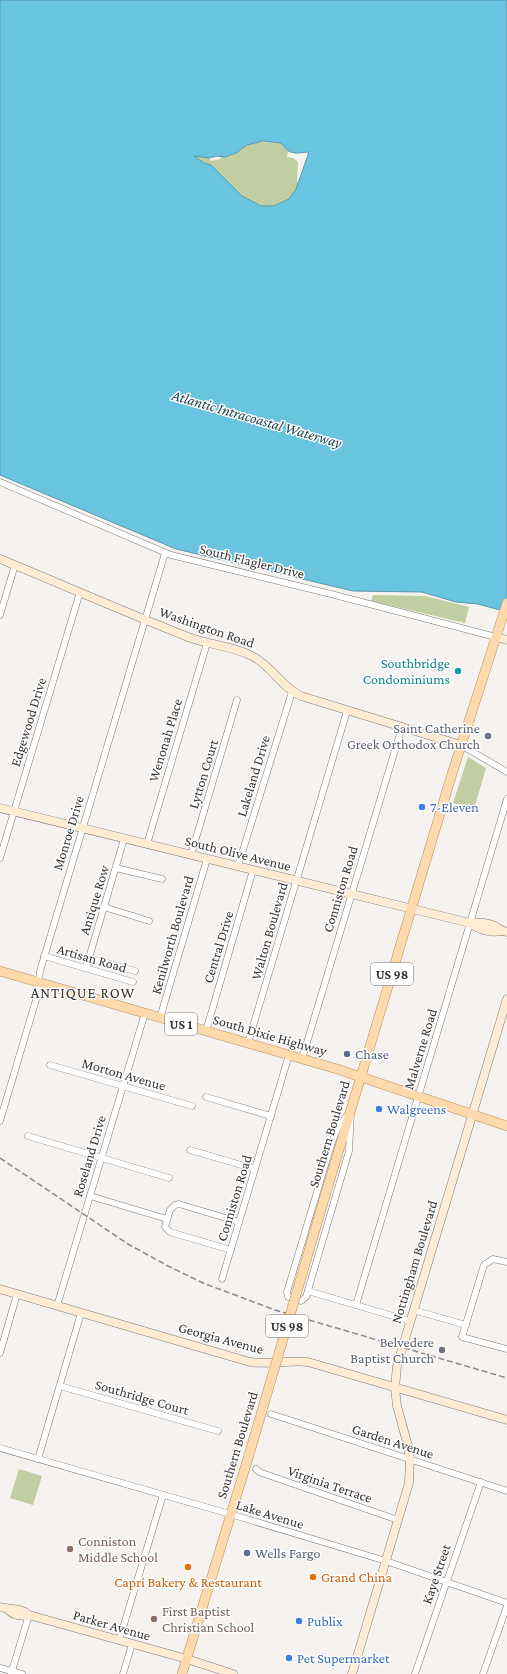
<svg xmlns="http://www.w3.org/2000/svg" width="507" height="1674" font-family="'Crimson Pro',serif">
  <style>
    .green { fill: #c0cea2; fill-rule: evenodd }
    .water { fill: #69c4e0; stroke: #5998ac; fill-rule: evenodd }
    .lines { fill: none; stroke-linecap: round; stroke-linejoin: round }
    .street-casing { stroke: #7d7a78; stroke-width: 7 }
    .secondary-casing { stroke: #7d7a78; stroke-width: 9 }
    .primary-casing { stroke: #b88e5c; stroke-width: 10 }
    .street { stroke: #fff; stroke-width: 6 }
    .secondary { stroke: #ffecd5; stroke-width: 8 }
    .primary { stroke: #fed9ab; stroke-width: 9 }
    .rail { stroke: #8b8887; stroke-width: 1.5; stroke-dasharray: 6 3; stroke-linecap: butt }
    .primary-bridge-casing { stroke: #b88e5c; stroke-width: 10; stroke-linecap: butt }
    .primary-bridge { stroke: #fed9ab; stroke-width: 9 }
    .culture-dot { fill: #0f9aa8; stroke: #fff; stroke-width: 1.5 }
    .worship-dot { fill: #6b7280; stroke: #fff; stroke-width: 1.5 }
    .shop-dot { fill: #3f7fe0; stroke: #fff; stroke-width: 1.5 }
    .service-dot { fill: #5c6f8a; stroke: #fff; stroke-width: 1.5 }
    .education-dot { fill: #8d6e63; stroke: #fff; stroke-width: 1.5 }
    .food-dot { fill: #e8710a; stroke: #fff; stroke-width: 1.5 }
    .labels { text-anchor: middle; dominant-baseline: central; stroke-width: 3; stroke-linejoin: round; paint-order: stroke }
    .shield { fill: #fff; stroke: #727070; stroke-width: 1 }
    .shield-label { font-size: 13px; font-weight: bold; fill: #353332 }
    .street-label { font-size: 14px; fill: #353332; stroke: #fff }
    .culture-label { font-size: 14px; fill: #0d838f; stroke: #fff; text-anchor: end }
    .worship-label { font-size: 14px; fill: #5b616d; stroke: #fff; text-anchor: end }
    .shop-label { font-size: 14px; fill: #366cbe; stroke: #fff; text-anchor: start }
    .service-label { font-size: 14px; fill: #4e5e75; stroke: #fff; text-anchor: start }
    .education-label { font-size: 14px; fill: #785e54; stroke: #fff; text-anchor: start }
    .food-label { font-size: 14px; fill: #c56008; stroke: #fff; text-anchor: start }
    .water-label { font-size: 15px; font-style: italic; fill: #153f4b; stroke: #fff }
    .neighbourhood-label { font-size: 15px; letter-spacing: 1px; fill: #353332; stroke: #fff }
  </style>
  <rect width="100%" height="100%" fill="#f5f2f0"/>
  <g class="green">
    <path d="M349,138L289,199L274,206H261L242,196L211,165L204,163L193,156L209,158L211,161L220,159L221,157C233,158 241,147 251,144C265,141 268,143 282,143C303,144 328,140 349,138ZM288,152L293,153L309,152L299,183L297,182L298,162L293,158L287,157Z"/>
    <polygon points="373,595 425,596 469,607 465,623 371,601"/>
    <polygon points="468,757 486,768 474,809 453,803"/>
    <polygon points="19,1469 42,1476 33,1505 10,1498"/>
  </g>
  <path class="water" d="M0,0H507V612L478,604L456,602L422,592L353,591L176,549L0,475ZM263,141L281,143C292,156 294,153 309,152L296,189L289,199L274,206H261L242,196L211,165L204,163L194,156L209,158L217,156L225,157L236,153L247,145Z"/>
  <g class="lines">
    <defs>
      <g id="street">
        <polyline points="0,482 171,555 331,594 496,637"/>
        <polyline points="0,615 15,565"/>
        <polyline points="461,745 507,772"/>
        <polyline points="147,844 207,643"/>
        <polyline points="191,855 237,700"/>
        <polyline points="0,858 80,592"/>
        <polyline points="238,866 292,692"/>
        <polyline points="116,868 162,879"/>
        <polyline points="104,907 149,921"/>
        <polyline points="44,956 133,982"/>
        <polyline points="89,958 135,971"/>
        <polyline points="86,968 124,839"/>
        <polyline points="160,1018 207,859"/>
        <polyline points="206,1031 253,870"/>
        <polyline points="248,1043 347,711"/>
        <polyline points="302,1059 402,727"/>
        <polyline points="50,1065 192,1106"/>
        <polyline points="206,1097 271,1116"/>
        <polygon points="351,1111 349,1151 306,1297 301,1301 288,1297 287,1292 332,1142 338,1127"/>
        <polyline points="0,1121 38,993 40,971 165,553"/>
        <polyline points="28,1136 169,1178"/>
        <polyline points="190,1150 255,1169"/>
        <polyline points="90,1196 167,1219"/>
        <polyline points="231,1250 170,1232 165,1227 170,1210 175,1205 179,1204 239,1222"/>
        <polyline points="507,1262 493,1259 484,1265 462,1337 507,1349"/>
        <polyline points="222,1279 289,1055"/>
        <polyline points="308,1291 410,1321"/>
        <polyline points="356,1305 507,799"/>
        <polyline points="57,1306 145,1013"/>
        <polyline points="413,1310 466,1325"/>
        <polyline points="0,1353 17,1294"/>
        <polyline points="60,1386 218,1431"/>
        <polyline points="271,1414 507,1491"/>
        <polyline points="0,1448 230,1514 386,1561 507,1603"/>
        <polyline points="38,1459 81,1313"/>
        <polyline points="256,1469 259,1472 398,1520"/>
        <polyline points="119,1641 163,1495"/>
        <polyline points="0,1668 22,1674"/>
        <polyline points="11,1674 29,1615"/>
        <polyline points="123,1674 132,1644"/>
        <polyline points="415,1674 481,1482"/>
        <polyline points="483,1674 507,1606"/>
      </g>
      <g id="secondary">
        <path d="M0,559C63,585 125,612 188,637C209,645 233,646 252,656C272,666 281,687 301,696L461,745"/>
        <polyline points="496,637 507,640"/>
        <path d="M0,808L470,923C478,922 488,923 495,926C500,929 502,931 507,932"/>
        <path d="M470,923C479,930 490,933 502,931"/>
        <path d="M0,1289L250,1362C270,1365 289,1360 308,1362L507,1420"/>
        <path d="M0,1607C11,1610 20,1607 29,1615L187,1659L233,1674"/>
        <path d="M7,1609C13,1615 20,1617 29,1615"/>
        <polyline points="352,1674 409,1483 410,1459 408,1446 397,1406 395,1388 397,1366 507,999"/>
      </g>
      <g id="primary">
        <polyline points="0,971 337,1069 507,1126"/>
        <polyline points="325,1196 451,777 507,603"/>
        <polyline points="182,1674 249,1455"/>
      </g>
    </defs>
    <use href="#street" class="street-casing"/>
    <use href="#secondary" class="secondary-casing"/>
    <use href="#primary" class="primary-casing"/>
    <use href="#street" class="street"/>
    <use href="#secondary" class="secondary"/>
    <use href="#primary" class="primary"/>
    <polyline class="rail" points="0,1158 128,1244 168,1266 203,1283 275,1310 507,1378"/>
    <defs>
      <polyline id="primary-bridge" points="249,1455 325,1196"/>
    </defs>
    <use href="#primary-bridge" class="primary-bridge-casing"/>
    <use href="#primary-bridge" class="primary-bridge"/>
  </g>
  <circle class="culture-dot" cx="458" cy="671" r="4"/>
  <g class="worship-dot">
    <circle cx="488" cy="736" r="4"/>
    <circle cx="442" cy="1350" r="4"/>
  </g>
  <g class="shop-dot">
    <circle cx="422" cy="807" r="4"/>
    <circle cx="379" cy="1109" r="4"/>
    <circle cx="299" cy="1621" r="4"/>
    <circle cx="289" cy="1658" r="4"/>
  </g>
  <g class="service-dot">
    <circle cx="347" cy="1054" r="4"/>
    <circle cx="247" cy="1553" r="4"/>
  </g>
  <g class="education-dot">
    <circle cx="70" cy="1549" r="4"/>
    <circle cx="154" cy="1619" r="4"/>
  </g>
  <g class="food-dot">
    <circle cx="188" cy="1567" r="4"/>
    <circle cx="313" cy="1577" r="4"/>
  </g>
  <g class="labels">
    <g class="shield">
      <rect x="371" y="963" width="42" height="22" rx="3"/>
      <rect x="165" y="1013" width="32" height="22" rx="3"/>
      <rect x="266" y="1315" width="42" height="22" rx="3"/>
    </g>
    <g class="shield-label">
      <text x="392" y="974">US 98</text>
      <text x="181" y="1024">US 1</text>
      <text x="287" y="1326">US 98</text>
    </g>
    <g class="street-label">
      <text transform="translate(252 561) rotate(14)">South Flagler Drive</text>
      <text transform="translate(207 627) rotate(19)">Washington Road</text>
      <text transform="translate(28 722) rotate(-73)">Edgewood Drive</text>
      <text transform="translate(165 740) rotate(-73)">Wenonah Place</text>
      <text transform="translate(203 774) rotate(-73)">Lytton Court</text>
      <text transform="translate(253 776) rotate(-73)">Lakeland Drive</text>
      <text transform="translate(68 833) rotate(-73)">Monroe Drive</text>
      <text transform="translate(238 853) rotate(14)">South Olive Avenue</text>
      <text transform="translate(340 889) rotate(-73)">Conniston Road</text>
      <text transform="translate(94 900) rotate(-73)">Antique Row</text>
      <text transform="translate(269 931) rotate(-74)">Walton Boulevard</text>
      <text transform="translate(172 935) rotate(-74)">Kenilworth Boulevard</text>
      <text transform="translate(218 947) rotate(-73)">Central Drive</text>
      <text transform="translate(92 958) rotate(16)">Artisan Road</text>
      <text transform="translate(270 1035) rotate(16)">South Dixie Highway</text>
      <text transform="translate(420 1049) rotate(-73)">Malverne Road</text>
      <text transform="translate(124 1074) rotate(16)">Morton Avenue</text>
      <text transform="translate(329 1134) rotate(-73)">Southern Boulevard</text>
      <text transform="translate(89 1156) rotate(-73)">Roseland Drive</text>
      <text transform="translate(234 1198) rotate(-73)">Conniston Road</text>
      <text transform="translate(414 1262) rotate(-73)">Nottingham Boulevard</text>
      <text transform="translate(221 1338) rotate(15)">Georgia Avenue</text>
      <text transform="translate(142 1397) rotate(16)">Southridge Court</text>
      <text transform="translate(393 1441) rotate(18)">Garden Avenue</text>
      <text transform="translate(237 1445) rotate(-73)">Southern Boulevard</text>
      <text transform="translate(330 1484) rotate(19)">Virginia Terrace</text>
      <text transform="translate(270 1514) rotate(17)">Lake Avenue</text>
      <text transform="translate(436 1574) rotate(-71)">Kaye Street</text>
      <text transform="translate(112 1625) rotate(16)">Parker Avenue</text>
    </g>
    <g class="culture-label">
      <text x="450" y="663">Southbridge<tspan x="450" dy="16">Condominiums</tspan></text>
    </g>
    <g class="worship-label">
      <text x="480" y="728">Saint Catherine<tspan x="480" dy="16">Greek Orthodox Church</tspan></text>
      <text x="434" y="1342">Belvedere<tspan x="434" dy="16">Baptist Church</tspan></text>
    </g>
    <g class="shop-label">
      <text x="430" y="807">7-Eleven</text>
      <text x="387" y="1109">Walgreens</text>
      <text x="307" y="1621">Publix</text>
      <text x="297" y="1658">Pet Supermarket</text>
    </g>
    <g class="service-label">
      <text x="355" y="1054">Chase</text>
      <text x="255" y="1553">Wells Fargo</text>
    </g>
    <g class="education-label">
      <text x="78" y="1541">Conniston<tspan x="78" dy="16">Middle School</tspan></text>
      <text x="162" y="1611">First Baptist<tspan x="162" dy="16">Christian School</tspan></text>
    </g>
    <g class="food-label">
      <text x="321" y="1577">Grand China</text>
      <text x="188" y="1582" text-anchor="middle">Capri Bakery &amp; Restaurant</text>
    </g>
    <g class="water-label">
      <text transform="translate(257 419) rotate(16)">Atlantic Intracoastal Waterway</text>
    </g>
    <g class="neighbourhood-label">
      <text x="83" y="993">ANTIQUE ROW</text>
    </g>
  </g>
</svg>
